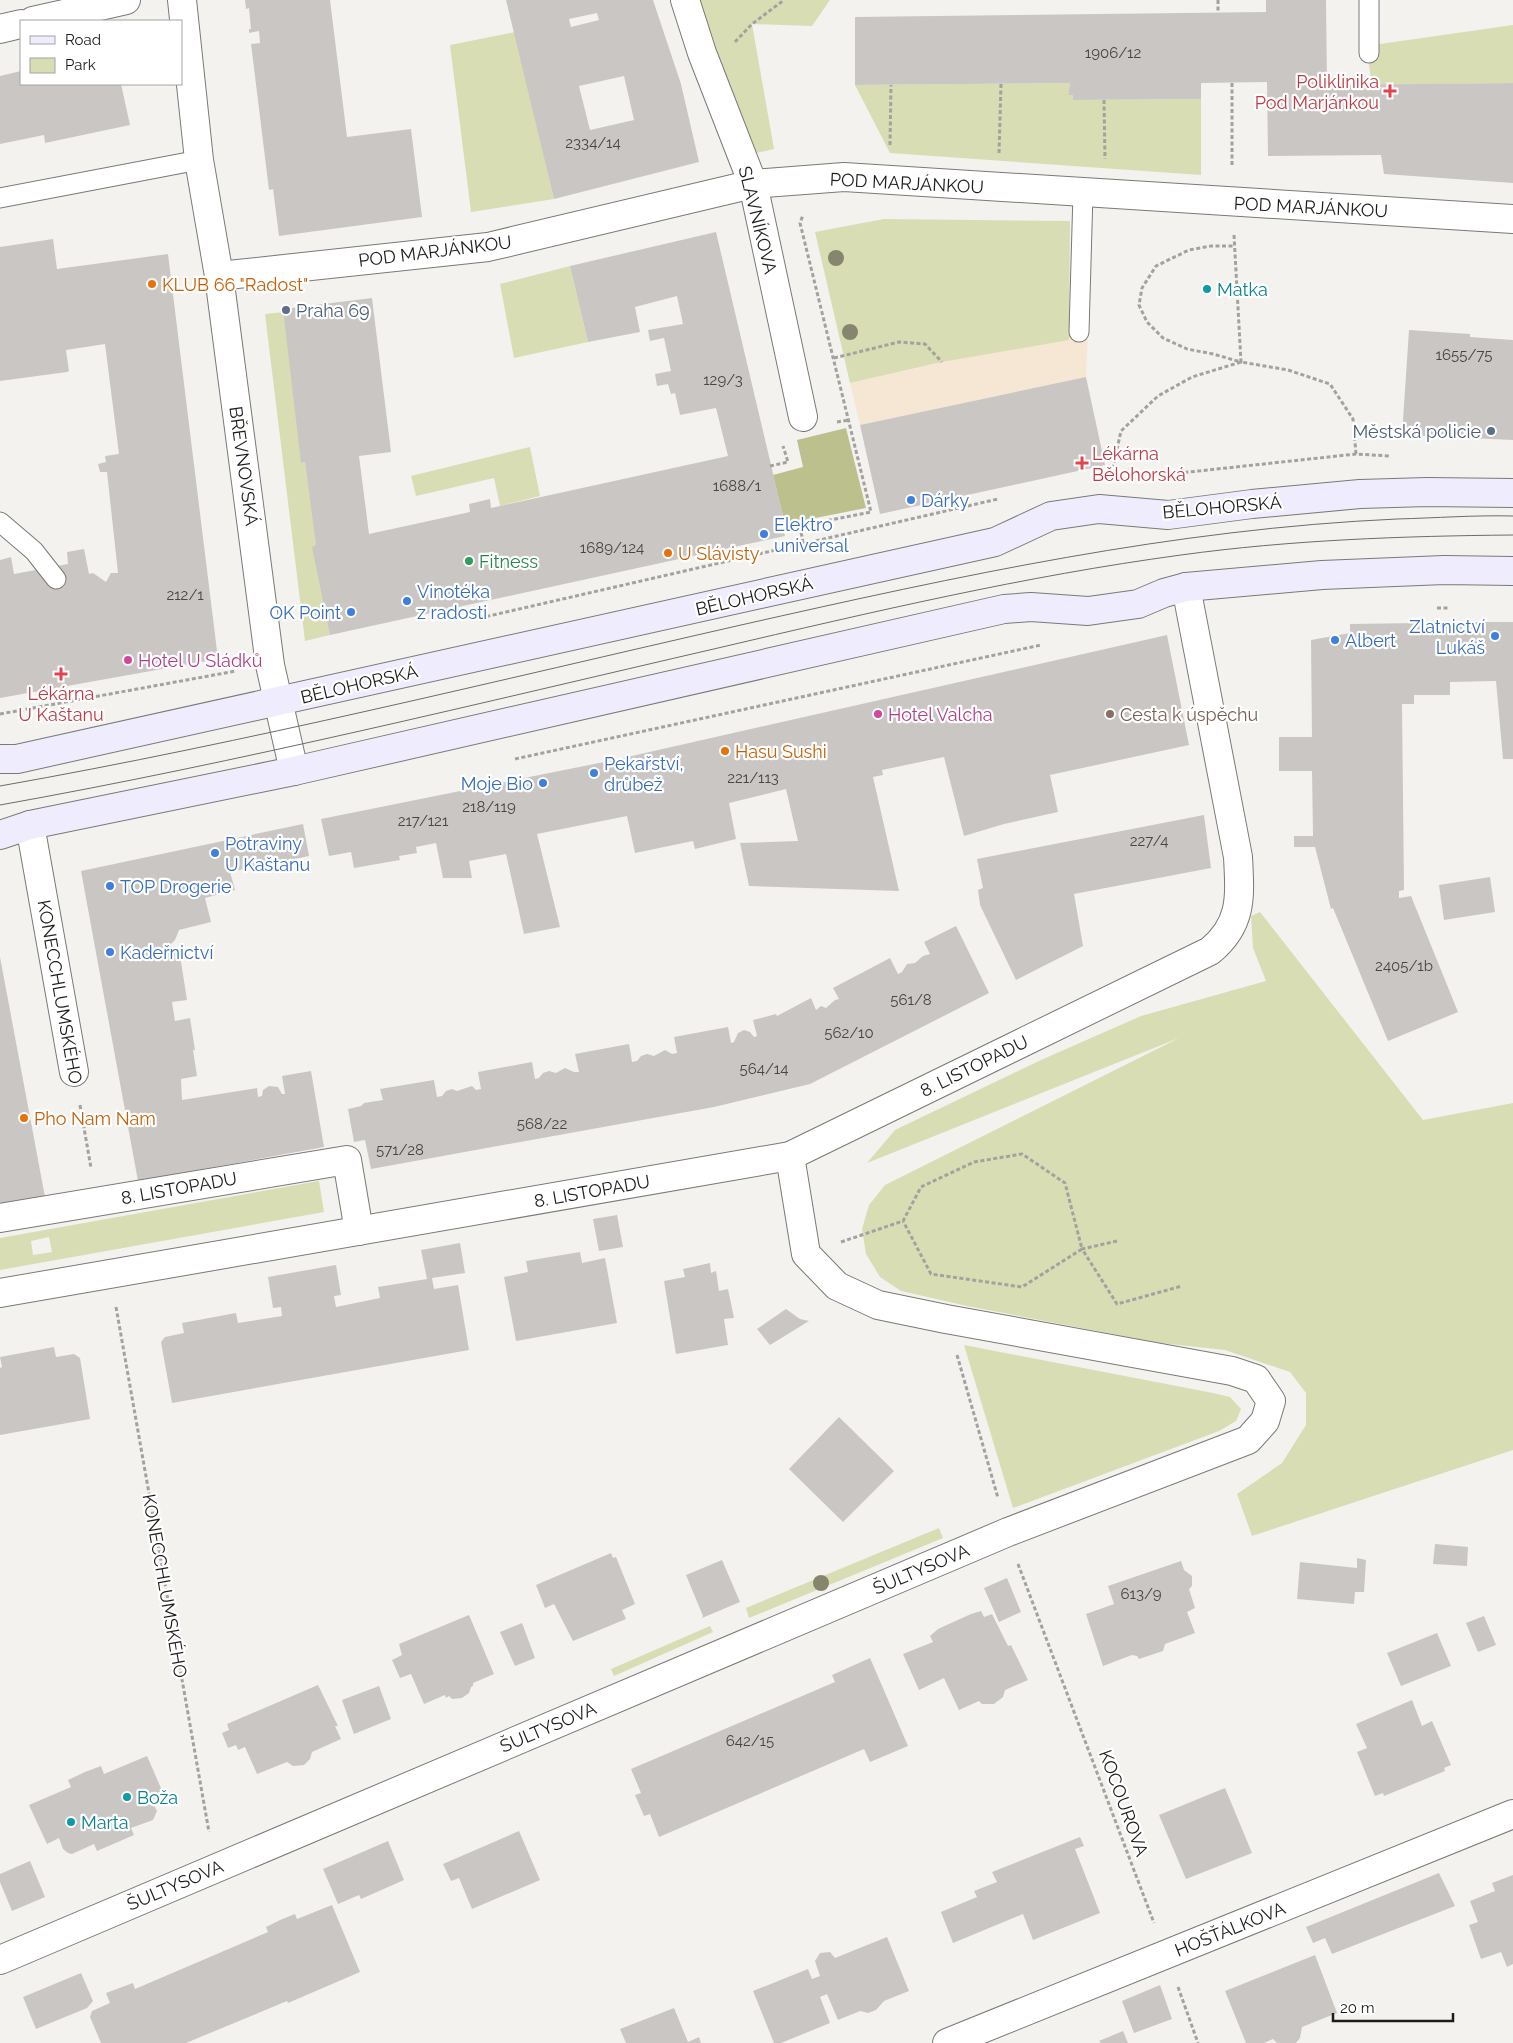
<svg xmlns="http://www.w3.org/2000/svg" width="1513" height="2043" font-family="Raleway,sans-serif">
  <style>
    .industrial { fill: #f6e6d4 }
    .green { fill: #d9ddb4; fill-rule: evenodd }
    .forest { fill: #bcc08d }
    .building { fill: #cac6c4; fill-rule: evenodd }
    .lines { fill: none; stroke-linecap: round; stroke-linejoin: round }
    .lane-casing { stroke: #7a7976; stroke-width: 21 }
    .street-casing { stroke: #7a7976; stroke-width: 30 }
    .secondary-casing { stroke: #7a7976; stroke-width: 30 }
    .path { stroke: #a3a29f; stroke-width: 3; stroke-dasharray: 4 2.5; stroke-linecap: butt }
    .lane { stroke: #fff; stroke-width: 19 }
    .street { stroke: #fff; stroke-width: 28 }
    .secondary { stroke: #efecfe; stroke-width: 28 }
    .tram { stroke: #6c6c69; stroke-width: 1 }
    .tree { fill: #86866e }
    .health-dot { fill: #e0444e; stroke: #fff; stroke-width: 2 }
    .food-dot { fill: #e8710a; stroke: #fff; stroke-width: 2 }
    .culture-dot { fill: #0f9aa8; stroke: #fff; stroke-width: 2 }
    .service-dot { fill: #5c6f8a; stroke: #fff; stroke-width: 2 }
    .shop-dot { fill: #3f7fe0; stroke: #fff; stroke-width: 2 }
    .leisure-dot { fill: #2e9e5b; stroke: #fff; stroke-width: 2 }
    .hotel-dot { fill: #d1479c; stroke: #fff; stroke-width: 2 }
    .education-dot { fill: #8d6e63; stroke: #fff; stroke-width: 2 }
    .labels { text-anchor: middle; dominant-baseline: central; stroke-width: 4.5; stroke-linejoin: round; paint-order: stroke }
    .number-label { font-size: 15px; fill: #484644 }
    .health-label { font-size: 18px; fill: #be3a42; stroke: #fff; text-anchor: end }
    .street-label { font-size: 18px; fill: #1c1c1a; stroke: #fff }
    .food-label { font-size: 18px; fill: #c56008; stroke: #fff; text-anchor: start }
    .culture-label { font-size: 18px; fill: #0d838f; stroke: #fff; text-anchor: start }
    .service-label { font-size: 18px; fill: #4e5e75; stroke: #fff; text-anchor: start }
    .shop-label { font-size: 18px; fill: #366cbe; stroke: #fff; text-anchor: start }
    .leisure-label { font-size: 18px; fill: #27864d; stroke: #fff; text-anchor: start }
    .hotel-label { font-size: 18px; fill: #b23c85; stroke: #fff; text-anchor: start }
    .education-label { font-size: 18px; fill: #785e54; stroke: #fff; text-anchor: start }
  </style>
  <rect width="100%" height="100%" fill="#f4f2ef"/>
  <polygon class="industrial" points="1088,330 1086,377 860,425 850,383"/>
  <g class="green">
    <polygon points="685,0 830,0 812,26 752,24 774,149 742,156"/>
    <polygon points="1513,25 1513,83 1372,85 1366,46"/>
    <polygon points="515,32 554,199 471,212 450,45"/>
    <polygon points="1070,83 1068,95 1073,95 1073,100 1201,99 1201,175 890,153 855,85"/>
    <polygon points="884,219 1070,221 1069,340 942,362 850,383 815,232"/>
    <polygon points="570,266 588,342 514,358 500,284"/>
    <polygon points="284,312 302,463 305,462 330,635 305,641 265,314"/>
    <polygon points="530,447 540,496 500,506 494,478 416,496 411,476"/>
    <polygon points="1260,912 1423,1120 1513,1103 1513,1450 1252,1536 1237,1494 1282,1463 1306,1425 1306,1393 1290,1372 1225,1350 1160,1343 967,1306 901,1291 880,1277 866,1254 862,1229 869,1205 885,1185 1179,1038 867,1163 895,1130 1041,1060 1141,1016 1266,981 1253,948 1251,916"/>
    <path d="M319,1181L324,1212L0,1270V1238ZM49,1237L52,1252L33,1255L31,1241Z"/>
    <polygon points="964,1345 1213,1393 1230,1397 1241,1409 1236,1421 1219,1431 1013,1508"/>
    <polygon points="939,1528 943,1538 749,1618 746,1608"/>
    <polygon points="710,1626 713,1632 614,1676 611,1669"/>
  </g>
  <polygon class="forest" points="846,428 866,508 785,524 773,475 803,467 797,440"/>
  <g class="building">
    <polygon points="245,0 330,0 347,137 411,129 422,217 279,236 273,189 269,190 251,44 260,43 259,31 249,33 249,29 251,29 249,8 246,9"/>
    <path d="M506,0H653L681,84L699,162L554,199ZM597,13L599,20L571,27L569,19ZM624,76L634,120L590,130L579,86Z"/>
    <polygon points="1266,0 1326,0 1327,85 1513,83 1513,183 1384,174 1381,155 1268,156 1267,82 1201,83 1201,99 1073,100 1073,95 1068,95 1070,83 855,85 855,17 1266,12"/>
    <polygon points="21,71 21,84 121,84 130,125 45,143 44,135 0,144 0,76"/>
    <polygon points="716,232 785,524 782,525 785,536 330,635 312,547 316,545 305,462 301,463 283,309 372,298 391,452 359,456 369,534 470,512 469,504 490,499 491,508 728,456 716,408 680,415 675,393 671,394 668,384 657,386 655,374 671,371 664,338 650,341 648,330 683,324 677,296 635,307 640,332 588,342 570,266"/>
    <polygon points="53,239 57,269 168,254 218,659 0,698 0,560 11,557 14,574 68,564 67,552 84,549 89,574 93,573 106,582 111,573 118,573 107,472 100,472 98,464 106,462 105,456 119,454 105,344 66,350 69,371 67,372 0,381 0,247"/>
    <polygon points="1409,330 1470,334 1470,337 1513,340 1513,440 1402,435"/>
    <polygon points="1086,377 1105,465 880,514 860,425"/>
    <polygon points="1488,622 1513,622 1513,759 1503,759 1496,681 1450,682 1450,695 1414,695 1414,704 1402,704 1404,890 1399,891 1399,898 1411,896 1458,1012 1388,1041 1333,908 1331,909 1315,847 1294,847 1294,836 1313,836 1312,771 1279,771 1279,737 1312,737 1311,640 1350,633 1350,624"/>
    <polygon points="1167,635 1189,745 1050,775 1058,812 1004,824 964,836 944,757 882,770 883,775 873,777 899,891 749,886 740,843 798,841 786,789 729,803 736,839 695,849 693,841 635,853 627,816 537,834 560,927 524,934 506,854 469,861 472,878 443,878 436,843 416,847 417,853 399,856 400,860 354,868 351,852 329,856 321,819 614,760"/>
    <polygon points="1204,815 1211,868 1074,894 1083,946 1016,980 980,905 978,890 983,888 977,859"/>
    <polygon points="303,824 309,856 230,872 235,890 205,898 211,922 179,930 175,940 171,944 172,950 179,949 187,1000 172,1002 175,1021 190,1018 195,1050 193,1050 197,1076 181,1079 182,1100 257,1088 258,1097 262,1096 263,1090 269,1086 278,1087 282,1094 285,1094 282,1076 311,1071 324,1147 138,1181 81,871"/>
    <polygon points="1490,877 1495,912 1444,920 1439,885"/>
    <polygon points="956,926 989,993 810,1084 714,1107 371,1169 365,1140 354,1142 348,1109 361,1106 364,1103 383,1100 380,1089 434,1080 437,1097 442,1096 446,1091 452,1089 457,1091 472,1086 476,1090 481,1089 478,1072 532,1062 535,1079 539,1078 543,1073 549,1071 556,1073 565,1068 574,1072 579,1072 575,1054 629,1044 632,1062 637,1061 641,1056 647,1054 654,1056 665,1050 672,1054 677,1053 674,1037 728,1027 731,1043 734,1042 738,1033 744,1030 750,1032 754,1037 757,1036 753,1020 776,1014 777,1016 811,998 816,1010 821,1006 826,1008 835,1000 839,999 833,988 890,958 898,974 902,972 907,964 915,963 923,956 930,954 924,942"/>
    <polygon points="0,957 45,1197 0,1205"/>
    <polygon points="617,1215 623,1247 599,1251 593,1219"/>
    <polygon points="460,1243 465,1273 432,1278 434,1289 458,1285 469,1350 172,1403 161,1342 165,1337 184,1333 182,1323 236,1313 238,1323 282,1316 281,1307 273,1308 268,1277 336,1265 341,1295 334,1296 336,1307 380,1298 378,1287 427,1279 421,1250"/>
    <polygon points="580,1252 582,1263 605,1258 617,1323 516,1341 504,1277 528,1272 526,1261"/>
    <polygon points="710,1263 711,1273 716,1271 719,1291 728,1289 734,1318 724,1319 728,1345 676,1354 664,1281 685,1277 683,1269"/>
    <polygon points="786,1309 800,1319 809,1321 770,1345 757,1329"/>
    <polygon points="54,1347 56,1357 74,1354 80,1358 90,1419 0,1435 0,1368 2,1367 0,1357"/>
    <polygon points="839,1417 894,1471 843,1522 789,1469"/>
    <polygon points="1435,1544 1468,1547 1467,1566 1433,1564"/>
    <polygon points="611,1553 613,1558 616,1557 635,1604 622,1610 626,1619 573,1641 554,1604 545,1608 536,1585"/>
    <polygon points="1357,1558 1366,1560 1364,1592 1355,1592 1354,1604 1297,1599 1300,1562 1357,1568"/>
    <polygon points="722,1560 740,1602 702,1618 703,1616 686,1575"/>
    <polygon points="1181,1561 1184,1570 1192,1576 1192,1586 1189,1589 1195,1608 1187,1612 1195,1633 1165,1644 1163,1651 1139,1659 1137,1656 1132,1655 1103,1666 1086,1614 1114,1604 1108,1586"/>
    <polygon points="1007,1578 1021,1612 999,1622 984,1588"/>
    <polygon points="981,1611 984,1617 992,1614 1008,1646 1011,1645 1028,1680 1005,1690 1003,1697 994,1704 982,1704 979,1701 959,1710 944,1678 919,1690 903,1654 933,1642 930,1636 938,1629 971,1614"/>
    <polygon points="469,1615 494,1674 473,1683 473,1686 471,1687 469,1693 462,1698 452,1699 449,1696 446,1698 445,1695 424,1704 411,1674 400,1678 392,1660 402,1655 399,1644"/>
    <polygon points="1484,1616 1496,1645 1478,1652 1466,1623"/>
    <polygon points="522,1623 535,1658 515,1666 500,1632"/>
    <polygon points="1437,1633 1451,1666 1401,1686 1387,1653"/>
    <polygon points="870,1658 908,1746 870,1762 864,1749 659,1837 650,1814 644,1816 635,1795 641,1793 631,1769 835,1682 832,1675"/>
    <polygon points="318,1685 338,1726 335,1726 341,1739 312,1752 310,1759 304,1765 293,1766 287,1762 257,1774 245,1747 238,1750 236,1745 228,1748 222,1733 229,1730 227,1724"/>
    <polygon points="379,1686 391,1719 354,1734 342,1700"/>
    <polygon points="1412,1700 1422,1726 1432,1721 1451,1765 1444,1768 1445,1771 1384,1796 1383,1793 1375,1796 1357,1752 1367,1748 1356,1724"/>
    <polygon points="147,1756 164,1795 151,1800 157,1811 153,1820 131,1828 134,1835 97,1851 94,1844 72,1854 68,1853 63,1849 59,1838 47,1844 29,1805 71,1787 68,1780 85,1772 101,1766 104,1774"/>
    <polygon points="1225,1788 1252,1853 1186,1879 1159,1815"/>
    <polygon points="519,1831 540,1880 472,1909 459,1878 451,1881 443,1864"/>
    <polygon points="1080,1837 1084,1846 1075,1849 1100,1913 1033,1940 1023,1914 953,1943 941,1912 977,1897 974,1891 997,1882 992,1872"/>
    <polygon points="388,1841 404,1880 361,1899 359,1895 338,1904 323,1869"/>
    <polygon points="30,1861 45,1897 12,1911 0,1882 0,1874"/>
    <polygon points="1439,1873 1455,1906 1332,1954 1325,1938 1313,1943 1306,1927"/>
    <polygon points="1513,1875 1513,1964 1507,1967 1501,1952 1481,1959 1469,1925 1478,1922 1470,1901 1495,1891 1492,1883"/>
    <polygon points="332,1905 360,1972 288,2003 287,2001 186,2043 101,2043 90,2017 92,2011 110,2003 106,1993 133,1983 135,1989 268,1932 266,1927 280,1920 295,1914 297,1919"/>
    <polygon points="887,1937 909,1991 884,2001 876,2010 868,2013 860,2011 838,2020 827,1994 820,1997 830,2023 781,2043 774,2043 753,1991 808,1969 812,1979 820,1976 815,1961 820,1953 830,1952 835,1958"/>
    <polygon points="1315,1955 1337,2013 1302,2027 1300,2038 1296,2043 1277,2043 1273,2039 1264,2043 1246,2043 1225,1991"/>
    <polygon points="81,1973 93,2001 87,2008 36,2029 23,1997"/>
    <polygon points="1160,1985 1172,2019 1134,2033 1122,2001"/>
    <polygon points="674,2008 688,2042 699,2037 701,2043 626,2043 620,2029"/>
    <polygon points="1123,2031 1128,2043 1101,2043 1099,2041"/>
  </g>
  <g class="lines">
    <defs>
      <g id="lane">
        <polyline points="1369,53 1369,0"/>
        <polyline points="0,198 199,160"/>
        <polyline points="1079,332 1083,193"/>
        <polyline points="0,522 34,551 56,579"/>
      </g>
      <g id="street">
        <polyline points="182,0 199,160 219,276 270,665 294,771"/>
        <polyline points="685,0 702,53 753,184 803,417"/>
        <polyline points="33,21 126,0"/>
        <polyline points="0,29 21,24"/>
        <polyline points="219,276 488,247 753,184 844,177 1513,219"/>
        <polyline points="30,825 74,1072"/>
        <polyline points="0,1218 347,1160 359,1231"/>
        <path d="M0,1293L790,1156L1210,951C1243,924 1240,896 1238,857L1186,587"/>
        <polyline points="0,1960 1008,1532 1248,1440 1265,1421 1271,1401 1256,1379 1232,1371 946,1319 878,1305 837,1286 806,1254 790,1156"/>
        <polyline points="947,2043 1513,1814"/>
      </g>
      <g id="secondary">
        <polyline points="0,759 17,759 995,542 1051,516 1099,509 1168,515 1252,504 1360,494 1427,492 1513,493"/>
        <polyline points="0,835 30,825 294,771 1004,609 1031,607 1088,611 1138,604 1164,593 1186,587 1322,575 1444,570 1513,571"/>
      </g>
    </defs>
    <use href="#lane" class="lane-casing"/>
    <use href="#street" class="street-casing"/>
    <use href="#secondary" class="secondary-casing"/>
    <g class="path">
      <polyline points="1218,0 1218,13"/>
      <polyline points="735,42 752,24 784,0"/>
      <polyline points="1232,83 1232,166"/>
      <polyline points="1104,100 1105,159"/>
      <polyline points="890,145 891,85"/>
      <polyline points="999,153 1001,84"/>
      <polyline points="1234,235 1241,362 1213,354 1187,349 1163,338 1147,322 1139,305 1142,288 1156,266 1189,250 1211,246 1234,246"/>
      <polyline points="834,358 899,342 925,344 942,362"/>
      <polyline points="837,422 849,420"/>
      <polyline points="770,466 788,462 783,446"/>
      <polyline points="1115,475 1113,467 1121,431 1158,396 1192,377 1241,362 1288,370 1330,384 1353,419 1356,454"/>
      <polyline points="1152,476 1356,454 1390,456"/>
      <polyline points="803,543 800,526 871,512 800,223 803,215"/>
      <polyline points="1437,608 1450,608"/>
      <polyline points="480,618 998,499"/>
      <polyline points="0,714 236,671"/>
      <polyline points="515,759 1041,645"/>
      <polyline points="80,1105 91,1168"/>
      <polyline points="1117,1241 1082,1249 1117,1304 1182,1286"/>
      <polyline points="841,1242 903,1221 921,1187 974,1162 1022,1154 1065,1183 1082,1249 1022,1287 931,1274 903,1221"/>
      <polyline points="116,1307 209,1832"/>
      <polyline points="957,1355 998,1498"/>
      <polyline points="1018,1564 1154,1923"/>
      <polyline points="1178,1987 1198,2043"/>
    </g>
    <use href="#lane" class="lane"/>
    <use href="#street" class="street"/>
    <use href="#secondary" class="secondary"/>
    <g class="tram">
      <path d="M0,786C249,742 495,681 741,625C958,576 1174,529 1397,519C1436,518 1474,515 1513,516"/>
      <path d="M0,805C241,762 480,703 718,648C872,612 1025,576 1181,555C1290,540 1403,536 1513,535"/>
    </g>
  </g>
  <g class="tree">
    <circle cx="836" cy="258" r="8"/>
    <circle cx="850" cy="332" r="8"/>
    <circle cx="821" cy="1583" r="8"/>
  </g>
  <g class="health-dot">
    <path d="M1387.5 83.5h5v5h5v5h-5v5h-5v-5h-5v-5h5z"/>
    <path d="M1079.5 455.5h5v5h5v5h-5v5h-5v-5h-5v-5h5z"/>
    <path d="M58.5 666.5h5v5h5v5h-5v5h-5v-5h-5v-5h5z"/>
  </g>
  <g class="food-dot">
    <circle cx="152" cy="284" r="5"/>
    <circle cx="668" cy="553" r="5"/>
    <circle cx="725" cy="751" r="5"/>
    <circle cx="24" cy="1118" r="5"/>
  </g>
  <g class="culture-dot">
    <circle cx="1207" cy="289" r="5"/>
    <circle cx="127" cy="1797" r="5"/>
    <circle cx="71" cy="1822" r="5"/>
  </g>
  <g class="service-dot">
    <circle cx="286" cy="310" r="5"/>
    <circle cx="1491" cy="431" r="5"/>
  </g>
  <g class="shop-dot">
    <circle cx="911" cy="500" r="5"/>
    <circle cx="764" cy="534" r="5"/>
    <circle cx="407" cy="601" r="5"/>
    <circle cx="351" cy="612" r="5"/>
    <circle cx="1495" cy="636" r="5"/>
    <circle cx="1335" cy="640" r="5"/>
    <circle cx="594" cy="773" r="5"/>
    <circle cx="543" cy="783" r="5"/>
    <circle cx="215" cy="853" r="5"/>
    <circle cx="110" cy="886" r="5"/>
    <circle cx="110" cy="952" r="5"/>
  </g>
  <circle class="leisure-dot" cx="469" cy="561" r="5"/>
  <g class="hotel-dot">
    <circle cx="128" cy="660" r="5"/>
    <circle cx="878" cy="714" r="5"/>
  </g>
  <circle class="education-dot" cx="1110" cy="714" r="5"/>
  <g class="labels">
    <g class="number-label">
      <text x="1113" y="53">1906/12</text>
      <text x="593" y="143">2334/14</text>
      <text x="1464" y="355">1655/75</text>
      <text x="723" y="380">129/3</text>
      <text x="737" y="486">1688/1</text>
      <text x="612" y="548">1689/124</text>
      <text x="185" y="595">212/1</text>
      <text x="753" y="778">221/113</text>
      <text x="489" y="807">218/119</text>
      <text x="423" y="821">217/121</text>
      <text x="1149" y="841">227/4</text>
      <text x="1404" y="966">2405/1b</text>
      <text x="911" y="1000">561/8</text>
      <text x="849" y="1033">562/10</text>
      <text x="764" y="1069">564/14</text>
      <text x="542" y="1124">568/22</text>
      <text x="400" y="1150">571/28</text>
      <text x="1141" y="1594">613/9</text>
      <text x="750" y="1741">642/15</text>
    </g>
    <g class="health-label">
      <text x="1379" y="81">Poliklinika<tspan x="1379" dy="21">Pod Marjánkou</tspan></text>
      <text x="1092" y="453" text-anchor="start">Lékárna<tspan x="1092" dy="21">Bělohorská</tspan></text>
      <text x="61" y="693" text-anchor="middle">Lékárna<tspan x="61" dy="21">U Kaštanu</tspan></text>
    </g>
    <g class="street-label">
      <text transform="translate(907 183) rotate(3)">POD MARJÁNKOU</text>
      <text transform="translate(1311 207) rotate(3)">POD MARJÁNKOU</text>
      <text transform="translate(758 220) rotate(76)">SLAVNÍKOVA</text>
      <text transform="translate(435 251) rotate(-7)">POD MARJÁNKOU</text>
      <text transform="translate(244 466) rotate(82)">BŘEVNOVSKÁ</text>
      <text transform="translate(1222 507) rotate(-5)">BĚLOHORSKÁ</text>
      <text transform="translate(754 596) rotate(-13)">BĚLOHORSKÁ</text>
      <text transform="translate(359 684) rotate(-13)">BĚLOHORSKÁ</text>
      <text transform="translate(60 992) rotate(80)">KONECCHLUMSKÉHO</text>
      <text transform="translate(974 1066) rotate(-26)">8. LISTOPADU</text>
      <text transform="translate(179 1188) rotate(-10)">8. LISTOPADU</text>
      <text transform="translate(592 1191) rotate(-10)">8. LISTOPADU</text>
      <text transform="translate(921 1569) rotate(-23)">ŠULTYSOVA</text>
      <text transform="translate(165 1586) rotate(80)">KONECCHLUMSKÉHO</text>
      <text transform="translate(548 1727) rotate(-23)">ŠULTYSOVA</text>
      <text transform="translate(1124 1803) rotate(70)">KOCOUROVA</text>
      <text transform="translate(175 1885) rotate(-23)">ŠULTYSOVA</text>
      <text transform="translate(1230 1929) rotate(-22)">HOŠŤÁLKOVA</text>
    </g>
    <g class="food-label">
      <text x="162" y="284">KLUB 66 "Radost"</text>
      <text x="678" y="553">U Slávisty</text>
      <text x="735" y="751">Hasu Sushi</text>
      <text x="34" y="1118">Pho Nam Nam</text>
    </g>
    <g class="culture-label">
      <text x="1217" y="289">Matka</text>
      <text x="137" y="1797">Boža</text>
      <text x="81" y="1822">Marta</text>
    </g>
    <g class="service-label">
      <text x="296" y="310">Praha 69</text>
      <text x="1481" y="431" text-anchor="end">Městská policie</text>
    </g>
    <g class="shop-label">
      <text x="921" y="500">Dárky</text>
      <text x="774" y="524">Elektro<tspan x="774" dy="21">universal</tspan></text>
      <text x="417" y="591">Vinotéka<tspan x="417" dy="21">z radosti</tspan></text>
      <text x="341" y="612" text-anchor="end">OK Point</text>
      <text x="1485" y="626" text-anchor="end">Zlatnictví<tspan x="1485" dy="21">Lukáš</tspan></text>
      <text x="1345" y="640">Albert</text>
      <text x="604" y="763">Pekařství,<tspan x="604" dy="21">drůbež</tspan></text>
      <text x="533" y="783" text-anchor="end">Moje Bio</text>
      <text x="225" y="843">Potraviny<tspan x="225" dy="21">U Kaštanu</tspan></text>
      <text x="120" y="886">TOP Drogerie</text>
      <text x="120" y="952">Kadeřnictví</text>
    </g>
    <g class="leisure-label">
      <text x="479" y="561">Fitness</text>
    </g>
    <g class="hotel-label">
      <text x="138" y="660">Hotel U Sládků</text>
      <text x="888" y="714">Hotel Valcha</text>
    </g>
    <g class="education-label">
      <text x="1120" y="714">Cesta k úspěchu</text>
    </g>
  </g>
  <rect x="20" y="20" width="162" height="65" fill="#ffffff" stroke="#a4a4a3"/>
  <rect x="30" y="36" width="25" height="8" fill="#efecfe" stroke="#a4a4a3"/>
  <text x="65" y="45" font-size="15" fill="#1c1c1a">Road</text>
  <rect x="30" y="58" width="25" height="15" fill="#d9ddb4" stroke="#a4a4a3"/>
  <text x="65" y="70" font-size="15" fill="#1c1c1a">Park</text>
  <path d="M1333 2013v8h120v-8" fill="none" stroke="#1c1c1a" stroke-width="2.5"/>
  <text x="1340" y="2013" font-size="15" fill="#1c1c1a" stroke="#ffffff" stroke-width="4" paint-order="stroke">20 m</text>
</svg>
